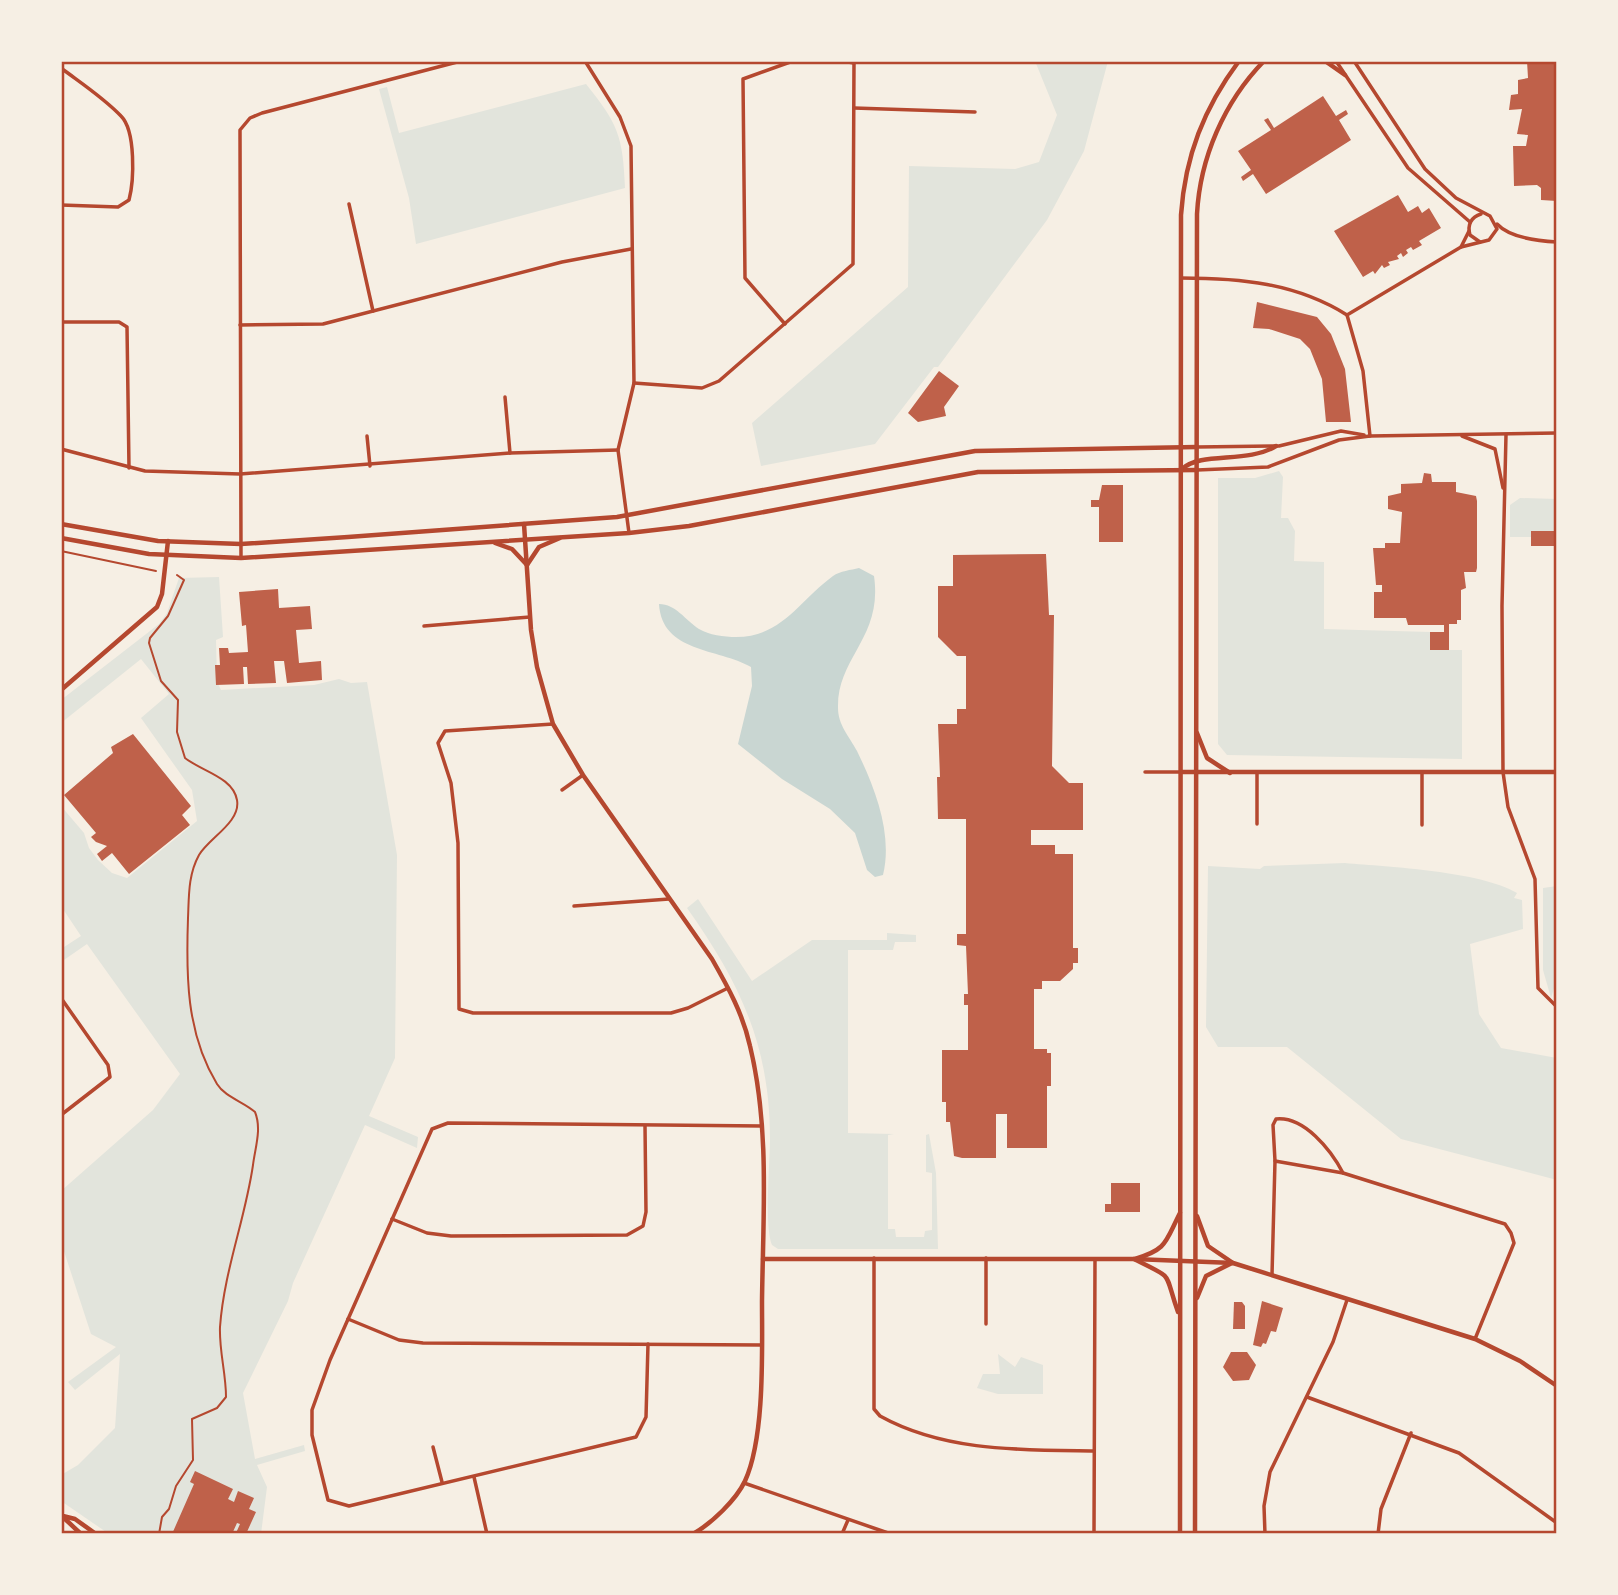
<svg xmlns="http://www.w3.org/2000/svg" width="1618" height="1595" font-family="Montserrat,sans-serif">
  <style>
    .green { fill: #e2e4dc }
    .water { fill: #c9d6d2 }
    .building { fill: #bf614a }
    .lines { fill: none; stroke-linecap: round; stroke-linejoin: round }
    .path { stroke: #b5482f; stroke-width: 2 }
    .minor { stroke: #b5482f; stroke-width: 3.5 }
    .tertiary { stroke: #b5482f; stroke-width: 4.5 }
    .secondary { stroke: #b5482f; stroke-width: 4.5 }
    .neatline { fill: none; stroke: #b5482f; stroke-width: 2.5 }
  </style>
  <rect width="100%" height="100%" fill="#f6efe4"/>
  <g class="green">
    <polygon points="1035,61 1108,61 1084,151 1047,220 938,367 934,367 875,444 761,466 752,423 908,287 909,166 1015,169 1039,162 1057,115"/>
    <path d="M586,84C618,124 623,136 625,188L416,244L409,198L379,89L387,87L399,133Z"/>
    <polygon points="1279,471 1283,477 1281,518 1288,518 1295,531 1294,561 1324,562 1324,629 1430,632 1431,650 1462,650 1462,759 1227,755 1218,744 1218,478 1255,478"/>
    <polygon points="1520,498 1557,499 1557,531 1531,531 1531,537 1510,537 1510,505"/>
    <polygon points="219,577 223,637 216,640 217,682 221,690 314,685 339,679 351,683 367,682 397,855 395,1058 369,1116 418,1137 417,1148 365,1125 293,1283 288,1301 243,1393 255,1459 304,1445 305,1451 257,1465 267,1487 261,1534 109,1534 61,1501 61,1475 78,1465 115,1428 120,1354 75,1390 68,1382 116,1347 91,1334 61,1242 61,1191 153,1110 180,1074 87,944 61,962 61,949 81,936 61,906 61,806 84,833 89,848 98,860 112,873 127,878 197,821 192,790 141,718 169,694 141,659 61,723 61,700 159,624 167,613 179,578"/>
    <path d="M1345,863C1389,867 1480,871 1517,893L1514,898L1522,900L1523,929L1470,944L1479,1014L1501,1048L1557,1058V1180L1401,1139L1287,1047H1218L1206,1027L1208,866L1260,869L1264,866Z"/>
    <polygon points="1557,886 1557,979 1551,998 1543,970 1543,888"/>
    <path d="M698,899L752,981L812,940H887V933L916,935V942H895L893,950H848V1133L894,1134L888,1135V1229H895L896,1237H924L925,1231L932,1230V1173L926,1172V1135L929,1134L936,1173L938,1249H778L772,1245C764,1226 770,1163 770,1139C770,1045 740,983 687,908Z"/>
    <polygon points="998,1354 1015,1367 1021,1357 1043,1365 1043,1394 998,1394 977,1388 983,1374 1000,1374"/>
  </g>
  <path class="water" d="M859,568L874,576C883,638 837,657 838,708C838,725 849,736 857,751C875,788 893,834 883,875L875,877L867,870L855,833L830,809L782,779L738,744L752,686L751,667C718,648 662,653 659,604C676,604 685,620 699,629C709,635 724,637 736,637C782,637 800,600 833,576C840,571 851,570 859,568Z"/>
  <g class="building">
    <polygon points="1527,61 1557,61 1557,201 1541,200 1541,188 1537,185 1514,186 1513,146 1526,146 1528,135 1517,134 1522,109 1509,110 1511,95 1518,94 1518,80 1528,78"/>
    <polygon points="1323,96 1336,116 1346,110 1348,114 1339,120 1351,140 1266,194 1253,174 1243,181 1241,177 1251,170 1238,151 1271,130 1264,120 1268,118 1274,128"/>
    <polygon points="1398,195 1408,212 1418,206 1422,213 1429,208 1441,228 1419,241 1422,245 1413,250 1411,247 1406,250 1408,253 1403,257 1401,253 1397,256 1399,259 1388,262 1390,265 1384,268 1382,265 1375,274 1373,271 1363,277 1334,231"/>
    <polygon points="1257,302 1317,317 1331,334 1345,369 1351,422 1326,422 1322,379 1310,349 1300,339 1269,329 1253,328"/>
    <polygon points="939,371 959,386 944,407 946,416 918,422 908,413"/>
    <polygon points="1424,473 1431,474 1432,482 1456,482 1456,492 1476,496 1477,501 1477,568 1476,572 1464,572 1466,588 1461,590 1461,620 1457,620 1457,624 1449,624 1449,650 1430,650 1430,632 1444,632 1444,625 1408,625 1406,618 1374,618 1374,592 1382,592 1382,585 1376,585 1373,548 1385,548 1385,543 1400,543 1402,512 1388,509 1388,496 1401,493 1401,484 1422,483"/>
    <polygon points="1102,485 1123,485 1123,542 1099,542 1099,507 1091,507 1091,500 1099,500"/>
    <rect x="1531" y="531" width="26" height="15"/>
    <polygon points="1046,554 1049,615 1054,615 1052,766 1069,783 1083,783 1083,830 1031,830 1031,845 1055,845 1055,854 1073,854 1073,948 1078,948 1078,963 1073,963 1073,969 1060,981 1042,981 1042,989 1034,989 1034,1049 1047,1049 1047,1053 1051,1053 1051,1086 1047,1086 1047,1148 1007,1148 1007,1114 996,1114 996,1158 962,1158 954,1156 950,1122 946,1122 946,1102 942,1102 942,1050 968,1050 968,1005 964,1005 964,994 968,994 966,946 957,945 957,934 966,934 966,819 938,819 937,777 940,777 938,724 957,724 957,709 966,709 966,656 957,656 938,637 938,586 953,586 953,555"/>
    <polygon points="278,589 279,608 310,606 312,629 296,630 299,663 321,661 322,680 287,683 284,661 274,661 276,683 248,684 247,667 243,667 244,684 216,685 215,665 220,665 219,648 228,648 229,653 248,652 246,625 242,626 239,592"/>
    <polygon points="133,734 191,806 182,815 190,825 129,874 112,853 102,861 97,854 107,846 96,842 91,837 96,833 64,795 113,753 111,747"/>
    <polygon points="1111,1183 1140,1183 1140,1212 1105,1212 1105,1204 1111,1204"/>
    <polygon points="1262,1301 1283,1308 1276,1332 1271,1331 1266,1344 1263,1343 1261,1347 1253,1345"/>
    <polygon points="1234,1302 1242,1302 1245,1306 1245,1329 1233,1329"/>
    <polygon points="1231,1352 1247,1352 1256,1365 1249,1380 1233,1381 1223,1367"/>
    <polygon points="195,1471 233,1489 228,1499 234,1502 238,1491 254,1498 249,1509 256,1512 246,1534 236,1533 240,1524 237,1523 232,1534 172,1534 194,1484 190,1482"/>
  </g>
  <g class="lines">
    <g class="path">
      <polyline points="61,551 156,571"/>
      <path d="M159,1534L162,1517L169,1509L176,1486L193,1460L192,1419L217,1408L226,1397C226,1373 219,1351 220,1327C224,1271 245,1220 253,1165C255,1148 262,1129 255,1112C244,1102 225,1097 217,1084C186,1033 186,975 188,918C189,896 188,875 199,855C209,838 241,822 237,800C233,777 201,771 185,758L177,732L178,700L161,681L149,643L150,638L168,616L184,580L177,575"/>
    </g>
    <g class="minor">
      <polyline points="585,61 620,117 631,146 634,383 618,450 629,533"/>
      <polyline points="842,61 854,63"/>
      <polyline points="1336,61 1408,168 1470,222"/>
      <path d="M61,68C81,83 104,98 121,116C136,131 134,181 129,200L118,207L61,205"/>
      <polyline points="854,108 975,112"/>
      <polyline points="349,204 373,311"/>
      <path d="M1497,224C1510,238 1538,241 1557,242"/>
      <path d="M1480,242L1470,235C1467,225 1471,217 1481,214"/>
      <polyline points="1461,247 1469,231"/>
      <path d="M1181,278C1240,278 1296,283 1347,315L1363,371L1370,436"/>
      <polyline points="1347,315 1461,247 1489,240 1497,229 1490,216 1456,198 1425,169 1354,61"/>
      <polyline points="61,322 119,322 127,327 129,468"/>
      <polyline points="785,324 745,278 743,79 793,61"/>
      <polyline points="240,325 323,324 562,262 631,249"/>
      <polyline points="634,383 702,388 719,381 853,264 854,61"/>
      <polyline points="505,397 510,453"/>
      <polyline points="1506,435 1502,606 1503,772 1508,807 1535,879 1538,988 1557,1007"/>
      <polyline points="367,436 370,466"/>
      <polyline points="1462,436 1495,449 1503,488"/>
      <polyline points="1197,447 1279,446 1341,431 1364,435"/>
      <polyline points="61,449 145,471 240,474 510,453 618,450"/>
      <polyline points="1197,470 1268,467 1339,440 1370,436 1557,433"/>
      <polyline points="241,558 240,130 250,118 262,113 461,61"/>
      <polyline points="424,626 530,617"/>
      <polyline points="553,724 445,731 438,743 451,783 458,843 459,1009 473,1013 671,1013 688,1008 728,988"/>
      <polyline points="1145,772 1181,772"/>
      <polyline points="1257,773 1257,824"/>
      <polyline points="1422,773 1422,825"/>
      <polyline points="562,790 583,775"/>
      <polyline points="574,906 669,899"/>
      <polyline points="61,998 108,1065 110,1077 61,1115"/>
      <path d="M1275,1161L1273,1125L1276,1119C1304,1116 1331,1150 1343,1173"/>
      <polyline points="392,1219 427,1233 451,1236 627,1235 643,1226 646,1212 645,1126"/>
      <path d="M874,1258V1409L880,1416C945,1452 1022,1450 1094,1451"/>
      <polyline points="1272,1275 1275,1161 1343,1173 1505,1224 1511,1233 1514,1243 1475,1339"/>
      <polyline points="348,1319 399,1340 423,1343 762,1345"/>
      <polyline points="986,1324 986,1258"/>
      <polyline points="648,1344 646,1417 636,1437 349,1506 328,1500 312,1435 312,1410 330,1360 432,1129 448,1123 762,1126"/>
      <polyline points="1307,1397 1459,1453 1557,1523"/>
      <polyline points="433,1447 442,1482"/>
      <polyline points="474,1477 487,1534"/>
      <polyline points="744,1483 891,1534"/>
      <polyline points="842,1534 848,1520"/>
      <polyline points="1094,1534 1095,1259"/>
      <polyline points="1265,1534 1264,1506 1270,1472 1333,1342 1347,1300"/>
      <polyline points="1378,1534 1381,1509 1411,1433"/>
    </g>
    <g class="tertiary">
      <path d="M524,524L531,630L537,667L553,724L583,775L712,959C728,987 743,1014 750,1046C770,1128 763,1217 762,1301C762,1351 765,1437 745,1481C736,1500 712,1523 693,1534"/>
      <polyline points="61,690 157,607 162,594 168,541"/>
      <polyline points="1181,772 1557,772"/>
      <polyline points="763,1259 1134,1259 1233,1263 1475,1339 1520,1361 1557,1386"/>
      <polyline points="63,1516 75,1519 96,1534"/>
      <polyline points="64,1518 81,1534"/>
    </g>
    <g class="secondary">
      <polyline points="1325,61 1345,75"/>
      <path d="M1182,469C1202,451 1247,464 1276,446"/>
      <polyline points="61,524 158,541 241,544 348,537 617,517 975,451 1197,447"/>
      <polyline points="61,538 149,554 241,558 629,533 689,526 978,472 1197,470"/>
      <polyline points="495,543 512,549 527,565"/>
      <polyline points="527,565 539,547 560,538"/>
      <polyline points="1197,733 1207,758 1230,773"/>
      <polyline points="1197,1216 1208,1246 1233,1263"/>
      <path d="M1134,1259C1176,1280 1163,1270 1178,1312"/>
      <path d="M1135,1259C1168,1249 1165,1242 1180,1213"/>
      <polyline points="1197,1298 1206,1276 1232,1263"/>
      <path d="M1180,1534L1181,215C1185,156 1204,108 1239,61"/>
      <path d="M1195,1534L1197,214C1200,158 1224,102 1264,61"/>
    </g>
  </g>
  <rect width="1618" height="1595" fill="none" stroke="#f6efe4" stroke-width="126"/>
  <rect x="63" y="63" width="1492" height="1469" class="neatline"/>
</svg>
